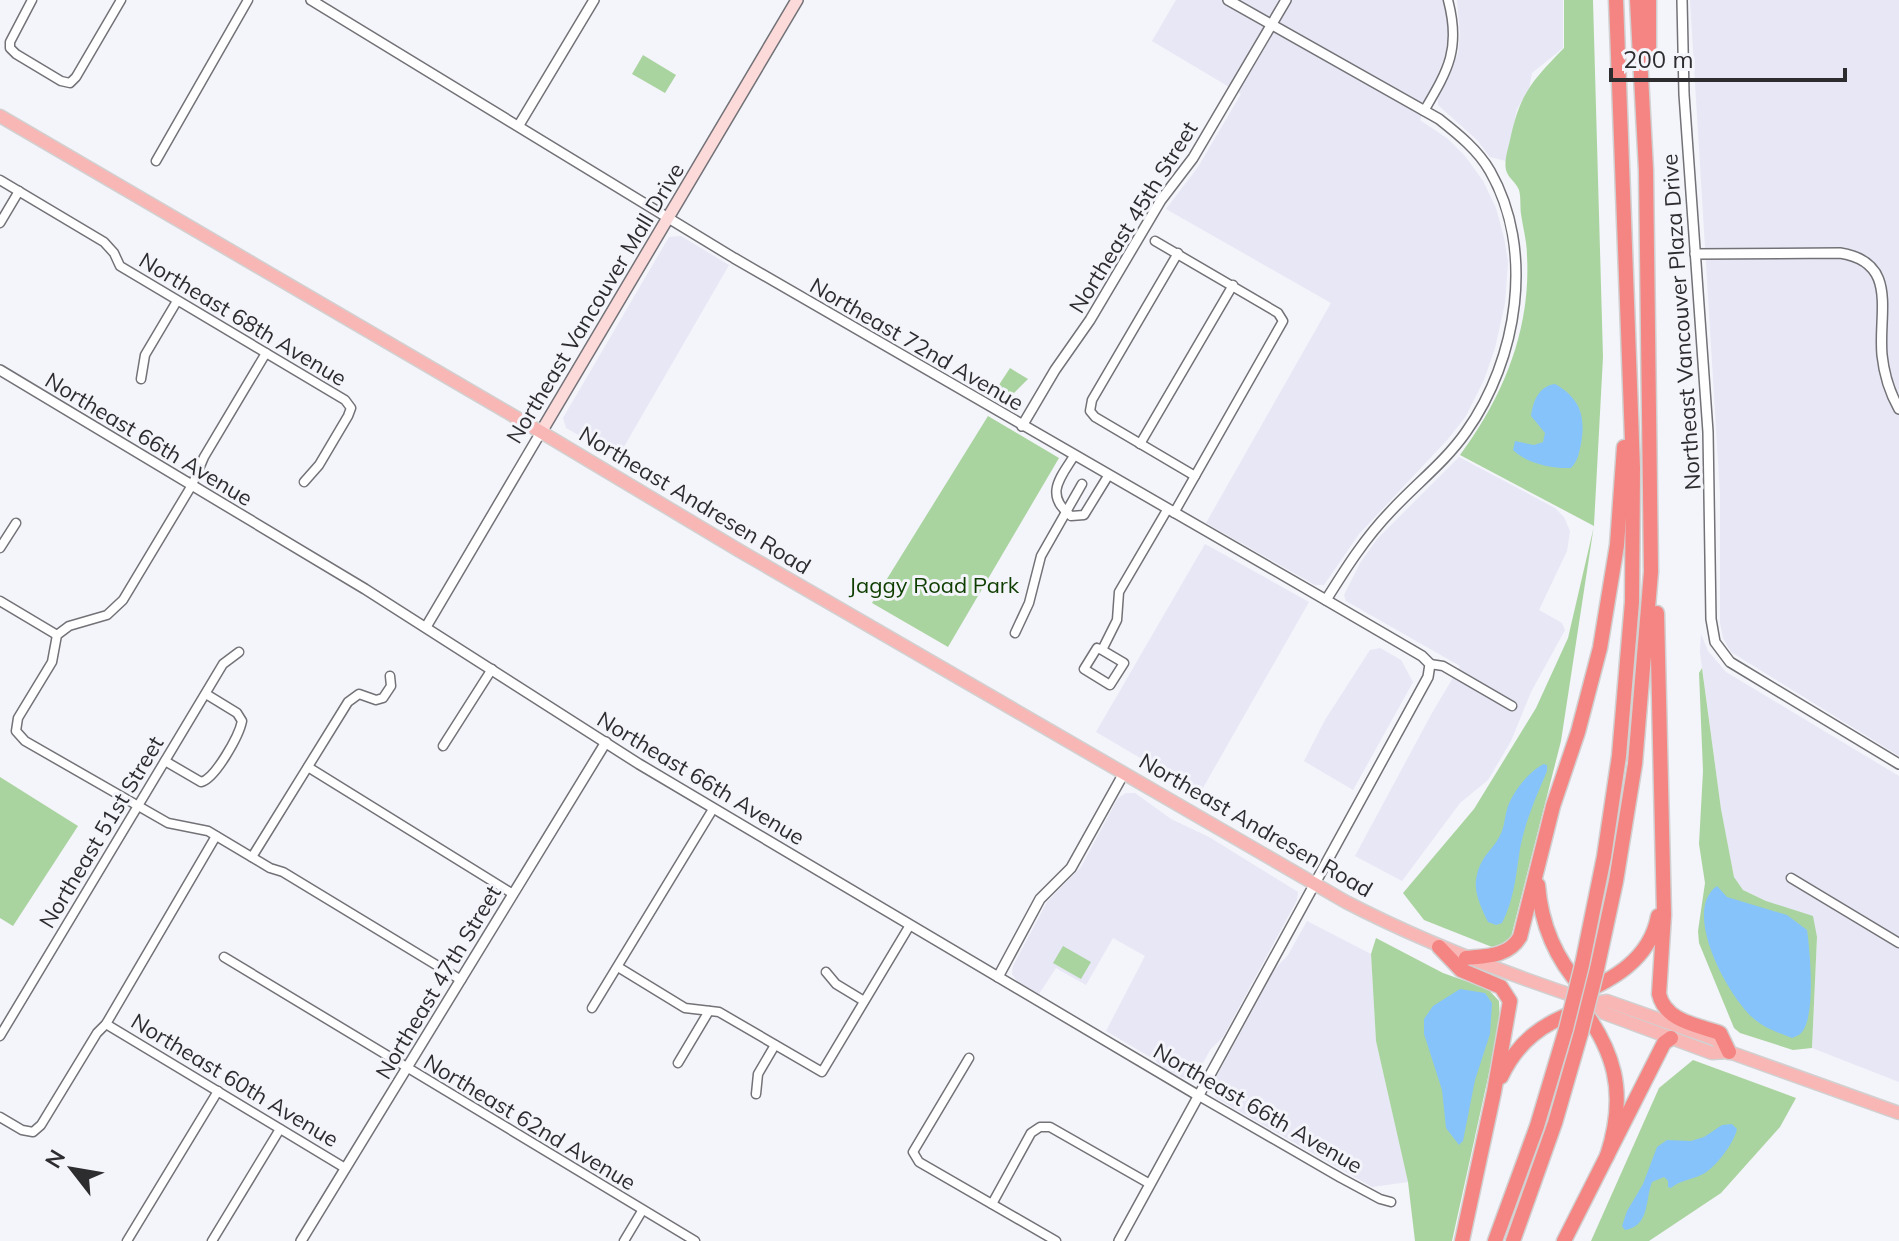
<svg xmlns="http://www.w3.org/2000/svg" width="1899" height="1241" font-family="Mulish,sans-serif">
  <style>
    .built { fill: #e7e7f5 }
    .green { fill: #aad49f }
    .water { fill: #86c3fb }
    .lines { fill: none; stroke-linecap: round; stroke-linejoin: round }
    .minor-casing { stroke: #727277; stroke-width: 11 }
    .tertiary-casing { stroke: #727277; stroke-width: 12 }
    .secondary-casing { stroke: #727277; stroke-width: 14 }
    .primary-casing { stroke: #d1d1d1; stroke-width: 15 }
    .motorway-casing { stroke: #d1d1d1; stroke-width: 17 }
    .minor { stroke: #fff; stroke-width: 8 }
    .tertiary { stroke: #fff; stroke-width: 9 }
    .secondary { stroke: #fcdada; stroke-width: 11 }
    .primary { stroke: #f8b6b4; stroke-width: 12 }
    .motorway { stroke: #f48582; stroke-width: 14 }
    .motorway-bridge-casing { stroke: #d1d1d1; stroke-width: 17; stroke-linecap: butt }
    .motorway-bridge { stroke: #f48582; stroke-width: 14 }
    .labels { text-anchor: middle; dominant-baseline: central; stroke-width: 6; stroke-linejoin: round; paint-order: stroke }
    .street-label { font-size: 22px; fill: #2d2d30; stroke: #f4f4fb }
    .park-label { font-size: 22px; fill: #0f3f00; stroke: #f4f4fb }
  </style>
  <rect width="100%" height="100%" fill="#f4f4fb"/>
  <g class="built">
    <polygon points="1176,0 1443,0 1449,26 1446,53 1420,120 1448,139 1465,156 1483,181 1496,208 1504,238 1508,262 1505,303 1495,348 1484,380 1466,416 1448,439 1359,534 1324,585 1315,585 1206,523 1331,303 1166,209 1198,167 1241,94 1152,41"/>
    <polygon points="1457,0 1563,0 1563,48 1532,73 1529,89 1517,109 1506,161 1490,157 1477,140 1438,105 1438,99 1458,53 1460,34"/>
    <polygon points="1690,0 1899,0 1899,756 1731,652 1723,638 1720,623 1720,494"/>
    <polygon points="681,236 729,265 618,457 566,428 563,418 669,237"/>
    <polygon points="1459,457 1555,508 1564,517 1570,531 1567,551 1539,610 1562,623 1565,630 1531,692 1511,741 1488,780 1460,803 1402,881 1355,856 1432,713 1460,666 1346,601 1344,595 1360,563 1378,538"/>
    <polygon points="1205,544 1309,602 1200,793 1096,732"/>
    <polygon points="1701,634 1708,651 1726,672 1899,776 1899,1082 1812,1048 1817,937 1766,901 1743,890 1734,877 1721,809 1700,652"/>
    <polygon points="1380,648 1401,660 1413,682 1353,790 1304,761 1325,720 1370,650"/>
    <polygon points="1126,793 1135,793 1171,819 1209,837 1298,892 1297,900 1223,1037 1210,1050 1195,1078 1188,1080 1164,1070 1155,1060 1106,1031 1145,956 1113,938 1086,985 1056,968 1039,994 1017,981 1012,974 1013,966 1047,902 1081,867 1118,798"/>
    <polygon points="1307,921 1371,954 1376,1041 1408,1182 1372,1187 1216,1098 1212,1092 1212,1085 1275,969 1288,955"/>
  </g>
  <g class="green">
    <path d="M1564,0H1593L1603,357L1594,525L1561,741L1510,941L1492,947L1424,920L1403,893L1474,809L1536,708L1568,638L1594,526L1460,455C1503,397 1531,330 1527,256C1527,242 1523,228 1521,214C1520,207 1521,197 1519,190C1516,182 1508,178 1506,170C1504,160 1508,149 1510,140C1520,93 1532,81 1564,48Z"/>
    <polygon points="643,55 676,75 665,93 632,74"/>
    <polygon points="1010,368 1028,379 1011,396 1000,398 993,394"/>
    <polygon points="988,416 1059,458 948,647 872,603"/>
    <polygon points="1702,668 1721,809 1734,877 1743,890 1766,901 1813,916 1817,937 1812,1048 1793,1050 1740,1033 1734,1028 1699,943 1698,931 1705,883 1699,844 1703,771 1699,673"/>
    <polygon points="0,777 78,826 13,926 0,918"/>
    <polygon points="1376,938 1443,973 1488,989 1499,1001 1500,1023 1452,1241 1415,1241 1408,1182 1376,1041 1371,954"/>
    <polygon points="1063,946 1091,962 1081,979 1053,963"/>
    <polygon points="1693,1060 1796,1098 1780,1127 1721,1193 1649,1241 1591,1241 1659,1088"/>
  </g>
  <g class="water">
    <path d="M1555,384C1580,398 1586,416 1581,444C1579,453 1578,461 1571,468C1553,469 1526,463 1513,450L1515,441L1534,445L1543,442L1545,433L1531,416C1533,401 1539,386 1555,384Z"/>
    <path d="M1544,764L1547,765V771C1536,797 1525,822 1520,849C1516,875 1514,900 1502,923L1496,925L1488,922C1482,910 1474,893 1476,880C1480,854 1494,851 1502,831C1505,823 1505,814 1508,806C1514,791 1529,771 1544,764Z"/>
    <path d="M1717,886L1727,897L1787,915L1807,930C1810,951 1816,1015 1802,1032C1800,1035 1796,1036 1792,1038C1779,1033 1764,1028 1753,1018C1728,996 1681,911 1717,886Z"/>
    <polygon points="1460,989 1485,993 1492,1003 1490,1034 1475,1080 1463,1141 1459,1145 1446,1128 1442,1090 1424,1034 1424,1019 1433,1006"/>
    <path d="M1732,1124L1737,1129C1734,1143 1715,1169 1701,1175C1690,1180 1681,1180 1671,1188L1668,1187V1181L1664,1177L1652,1182C1645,1200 1650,1226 1625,1230L1622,1226L1627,1211L1643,1184L1657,1147L1667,1140L1691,1141L1704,1137L1722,1125Z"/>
  </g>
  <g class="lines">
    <defs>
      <g id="minor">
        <polyline points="32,0 10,42 10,48 16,54 61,81 70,83 76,77 121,0"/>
        <path d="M1424,111C1448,70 1461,49 1448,0"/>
        <polyline points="156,161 248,0"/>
        <polyline points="0,180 104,242 114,253 120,266 345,400 351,408 348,416 319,465 304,482"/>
        <polyline points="0,223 19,191"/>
        <polyline points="1155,241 1278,313 1283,321 1174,513"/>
        <polyline points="1178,253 1092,400 1090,411 1095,417 1195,476"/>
        <polyline points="266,353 204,457 192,485 123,600 107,615 69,626 57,635 52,662 18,718 16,731 25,741 168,823 208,831 270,868 283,872 461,980"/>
        <polyline points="141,379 145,355 177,301"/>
        <polyline points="1140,444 1233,285"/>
        <path d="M1074,456C1060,478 1044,495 1071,516L1084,515L1108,476"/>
        <polyline points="0,548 16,523"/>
        <polyline points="0,601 57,635"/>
        <polyline points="1015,633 1029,603 1041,556 1082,484"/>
        <polyline points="1102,650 1097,648 1084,669 1110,685 1124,663 1102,650 1117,620 1119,592 1167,510"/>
        <polyline points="1430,664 1443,666 1512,706"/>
        <polyline points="443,746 492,669"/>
        <path d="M165,761L201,782C215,779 239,736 242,721L237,713L206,694"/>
        <polyline points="308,767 513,894"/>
        <polyline points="252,857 348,702 359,694 376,700 383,698 391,686 390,676"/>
        <polyline points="1791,878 1899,943"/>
        <polyline points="224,957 695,1241"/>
        <polyline points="618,967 685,1008 719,1012 822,1072 910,925"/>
        <polyline points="826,972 836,984 864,1001"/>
        <polyline points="592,1008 713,809"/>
        <polyline points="106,1024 345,1168"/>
        <polyline points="0,1036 223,664 239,652"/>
        <polyline points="969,1058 913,1152 919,1162 1056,1241"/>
        <polyline points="678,1063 709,1011"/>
        <polyline points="756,1094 758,1074 775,1045"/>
        <polyline points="1199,1096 1341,1178 1380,1199 1391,1202"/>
        <polyline points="0,1117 22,1130 33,1132 41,1125 97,1033 106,1024 216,836"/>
        <polyline points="992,1204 1031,1133 1040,1127 1050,1127 1150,1184"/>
        <polyline points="127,1241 218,1091"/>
        <polyline points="212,1241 280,1129"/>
        <polyline points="624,1241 642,1211"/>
      </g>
      <g id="tertiary">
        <polyline points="311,0 734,258 1326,600 1422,656 1430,664 1428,677 1119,1241"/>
        <path d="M1228,0L1439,119C1458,134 1478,150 1490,171C1535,250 1518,359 1466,432C1445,462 1416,484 1391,511C1365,538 1346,568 1326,600"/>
        <polyline points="1682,0 1684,94 1708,432 1711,619 1715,642 1730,662 1899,764"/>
        <polyline points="519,125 594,0"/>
        <path d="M1695,254L1840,253C1899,262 1878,313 1882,355C1884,374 1890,393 1899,409"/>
        <polyline points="0,370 365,589 639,764 1199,1096"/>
        <polyline points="1022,426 1055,370 1090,320 1161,200 1193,158 1286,0"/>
        <polyline points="426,627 541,432"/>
        <polyline points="998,977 1040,899 1071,868 1124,773"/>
        <polyline points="301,1241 606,742"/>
      </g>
      <polyline id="secondary" points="541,432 797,0"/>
      <g id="primary">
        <path d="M0,116L541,432L740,551L1346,902C1427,944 1509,975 1595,1003L1607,1001L1703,1035L1716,1040L1729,1052L1899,1113"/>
        <polyline points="1595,1003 1604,1013 1712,1053 1729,1052"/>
      </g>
      <g id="motorway">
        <polyline points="1649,58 1649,0"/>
        <path d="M1657,613L1664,915L1659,994C1665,1021 1697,1025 1720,1033L1729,1052"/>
        <path d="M1538,885C1541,924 1556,959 1582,988"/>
        <polyline points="1439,947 1461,970 1501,987 1510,1001 1494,1092 1462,1241"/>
        <path d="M1466,958C1486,956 1508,957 1520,937L1553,806L1578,732L1600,648L1617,545L1624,447"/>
        <polyline points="1582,965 1604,857 1619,756 1632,602 1633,468 1616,0"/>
        <polyline points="1597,969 1616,881 1635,764 1651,572 1646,170 1637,0"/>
        <path d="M1501,1077C1518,1041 1543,1023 1580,1010"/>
        <path d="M1607,1156C1628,1092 1615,1049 1574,997C1612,980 1650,960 1658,916"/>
        <polyline points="1495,1241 1537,1126 1566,1029"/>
        <polyline points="1513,1241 1555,1123 1581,1033"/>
        <polyline points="1564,1241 1664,1043 1671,1038"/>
      </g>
    </defs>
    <use href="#minor" class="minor-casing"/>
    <use href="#tertiary" class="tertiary-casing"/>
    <use href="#secondary" class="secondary-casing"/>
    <use href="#primary" class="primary-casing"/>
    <use href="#motorway" class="motorway-casing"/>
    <use href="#minor" class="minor"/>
    <use href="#tertiary" class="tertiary"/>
    <use href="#secondary" class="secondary"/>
    <use href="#primary" class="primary"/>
    <use href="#motorway" class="motorway"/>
    <defs>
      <g id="motorway-bridge">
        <polyline points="1566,1029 1582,965"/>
        <polyline points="1581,1033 1597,969"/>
      </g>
    </defs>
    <use href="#motorway-bridge" class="motorway-bridge-casing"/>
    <use href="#motorway-bridge" class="motorway-bridge"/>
  </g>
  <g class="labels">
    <g class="street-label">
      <text transform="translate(1133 217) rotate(-58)">Northeast 45th Street</text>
      <text transform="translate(595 303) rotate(-59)">Northeast Vancouver Mall Drive</text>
      <text transform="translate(243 319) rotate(31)">Northeast 68th Avenue</text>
      <text transform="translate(1681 322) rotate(-94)">Northeast Vancouver Plaza Drive</text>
      <text transform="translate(917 344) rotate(30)">Northeast 72nd Avenue</text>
      <text transform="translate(149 439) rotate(31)">Northeast 66th Avenue</text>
      <text transform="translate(695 500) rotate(31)">Northeast Andresen Road</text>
      <text transform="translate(701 778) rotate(31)">Northeast 66th Avenue</text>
      <text transform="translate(1256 825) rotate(30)">Northeast Andresen Road</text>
      <text transform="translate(101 832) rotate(-59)">Northeast 51st Street</text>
      <text transform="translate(438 982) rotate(-59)">Northeast 47th Street</text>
      <text transform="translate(235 1080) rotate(31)">Northeast 60th Avenue</text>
      <text transform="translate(1258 1108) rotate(30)">Northeast 66th Avenue</text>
      <text transform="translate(530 1122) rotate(31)">Northeast 62nd Avenue</text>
    </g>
    <g class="park-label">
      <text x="934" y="585">Jaggy Road Park</text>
    </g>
  </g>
  <g transform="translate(72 1169) rotate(301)" stroke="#f4f4fb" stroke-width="6" paint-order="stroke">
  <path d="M0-6L14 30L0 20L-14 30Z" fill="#2d2d30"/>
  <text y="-12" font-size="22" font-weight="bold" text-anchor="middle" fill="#2d2d30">N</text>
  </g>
  <path d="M1611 68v12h234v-12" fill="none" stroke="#2d2d30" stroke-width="4"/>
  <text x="1623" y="68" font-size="24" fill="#2d2d30" stroke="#f4f4fb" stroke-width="6" paint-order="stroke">200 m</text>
</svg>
